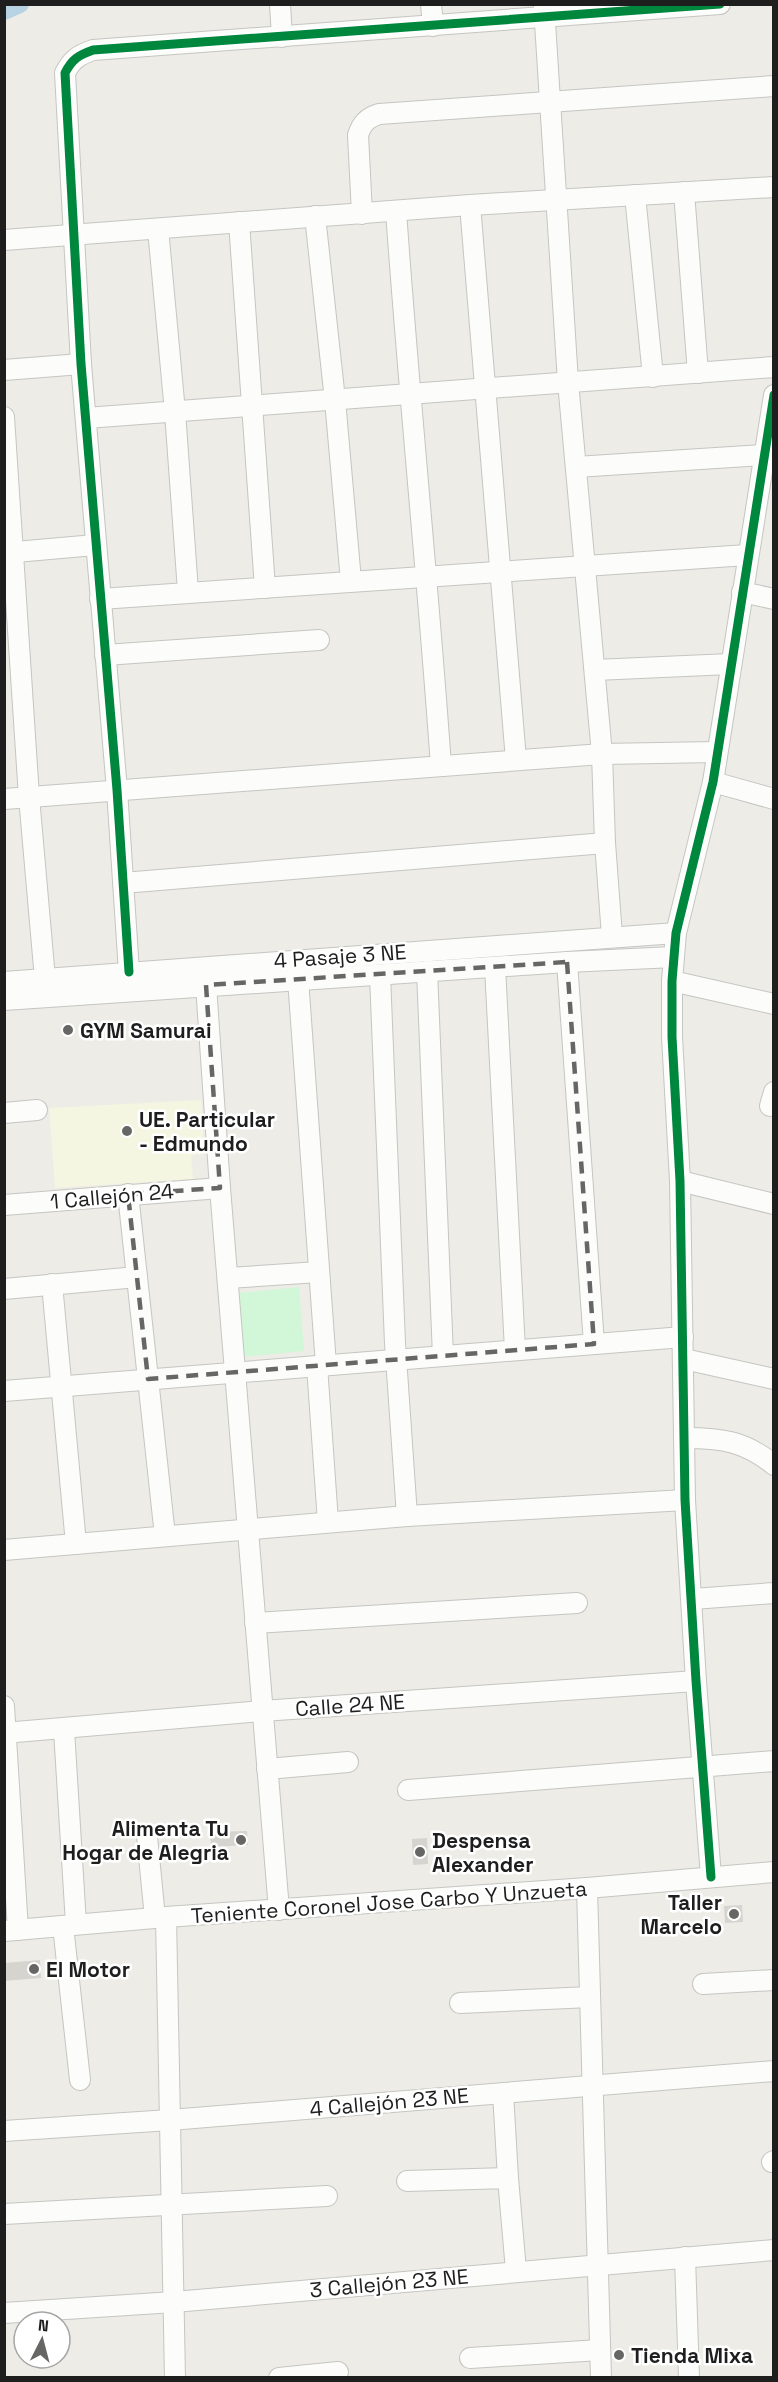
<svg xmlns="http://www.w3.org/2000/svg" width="778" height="2382" font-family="'Space Grotesk',sans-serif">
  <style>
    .education { fill: #f4f6e1 }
    .park { fill: #d2f6d8 }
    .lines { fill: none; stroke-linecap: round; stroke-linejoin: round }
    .canal { stroke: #b7d2e2; stroke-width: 18 }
    .building { fill: #d6d4cf }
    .minor-casing { stroke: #c5c5c2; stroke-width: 22 }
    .minor { stroke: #fcfcfb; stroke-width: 20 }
    .cycleway-casing { stroke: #fff; stroke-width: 13 }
    .cycleway { stroke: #00873e; stroke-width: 9 }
    .marked { fill: none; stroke: #666664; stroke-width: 4.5; stroke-dasharray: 12 8; stroke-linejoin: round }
    .poi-dot { fill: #666664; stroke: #fff; stroke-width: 2 }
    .labels { text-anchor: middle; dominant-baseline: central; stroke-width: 5; stroke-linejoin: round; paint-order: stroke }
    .street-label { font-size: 21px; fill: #1e1e1e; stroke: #fff }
    .poi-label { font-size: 21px; font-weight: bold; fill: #1e1e1e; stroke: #fff; text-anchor: start }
  </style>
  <rect width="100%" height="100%" fill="#edece6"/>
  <polygon class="education" points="201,1100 204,1154 191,1155 193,1179 55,1188 49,1108"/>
  <polygon class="park" points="299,1287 304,1351 243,1357 239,1293"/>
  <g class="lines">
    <polyline class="canal" points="4,11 20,4"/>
  </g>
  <g class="building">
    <polygon points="247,1831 248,1845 211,1847 210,1832"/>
    <polygon points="427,1838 428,1864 413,1865 412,1839"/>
    <polygon points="742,1905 743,1922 725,1923 724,1906"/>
    <polygon points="40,1960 41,1978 4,1981 4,1963"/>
  </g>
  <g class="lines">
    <defs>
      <g id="minor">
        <polyline points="280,4 282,37"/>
        <polyline points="431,4 433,26"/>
        <polyline points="544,7 568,382 602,754 605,843 612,936"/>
        <polyline points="684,192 698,373"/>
        <polyline points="635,195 653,377"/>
        <polyline points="470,205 516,760"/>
        <path d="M396,211C409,396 428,581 441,766"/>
        <path d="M362,214L358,135C362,123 367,118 379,114L774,86"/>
        <polyline points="315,216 335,400 351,581"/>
        <polyline points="239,222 265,588"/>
        <polyline points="158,229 175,412 188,591"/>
        <polyline points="4,240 470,205 774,187"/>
        <polyline points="4,370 81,364"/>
        <polyline points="4,417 29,797 45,979"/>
        <polyline points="86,418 774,367"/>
        <polyline points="576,467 763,455"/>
        <polyline points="4,553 95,545"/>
        <polyline points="742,592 774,599"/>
        <polyline points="100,599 747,555"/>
        <polyline points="105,655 319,640"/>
        <polyline points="595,670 730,664"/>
        <polyline points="713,782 774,799"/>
        <polyline points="4,799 602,754 716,752"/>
        <polyline points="123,883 605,843"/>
        <polyline points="567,962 594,1344"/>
        <polyline points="495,967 515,1350"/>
        <polyline points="427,971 443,1356"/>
        <path d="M129,972L117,790L81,364L65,73C72,59 79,55 93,50L720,4"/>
        <polyline points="380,975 395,1343 407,1516"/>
        <polyline points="298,979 326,1365"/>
        <polyline points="672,981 774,1004"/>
        <polyline points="4,982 676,933"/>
        <polyline points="206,985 220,1188 279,1910"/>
        <polyline points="4,1000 567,962 674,957"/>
        <polyline points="770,1106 774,1092"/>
        <polyline points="4,1113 37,1110"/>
        <polyline points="680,1181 774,1204"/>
        <polyline points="128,1194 165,1536"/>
        <polyline points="4,1205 220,1188"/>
        <polyline points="228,1278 319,1272"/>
        <polyline points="52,1284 76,1544"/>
        <polyline points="4,1289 137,1277"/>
        <polyline points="684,1359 774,1379"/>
        <polyline points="317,1366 328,1522"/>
        <polyline points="4,1391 683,1337"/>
        <path d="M685,1438C721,1438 745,1441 774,1465"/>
        <polyline points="4,1550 407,1516 685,1500"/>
        <polyline points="693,1599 774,1593"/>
        <polyline points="255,1623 577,1603"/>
        <polyline points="4,1706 18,1930"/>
        <polyline points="64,1730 76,1924"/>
        <polyline points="4,1733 262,1711 696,1681"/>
        <polyline points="267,1769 348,1762"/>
        <polyline points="408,1790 774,1761"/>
        <polyline points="147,1836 155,1918"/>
        <polyline points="711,1877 696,1681 685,1500 680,1181 672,1037 672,981 676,933 713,782 774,395"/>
        <polyline points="587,1888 601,2378"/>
        <polyline points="166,1917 175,2378"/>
        <polyline points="63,1926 80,2080"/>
        <polyline points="4,1931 166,1917 587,1888 774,1872"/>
        <polyline points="703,1984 774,1980"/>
        <polyline points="460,2003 590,1997"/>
        <polyline points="503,2093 508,2178"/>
        <polyline points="4,2131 170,2120 774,2071"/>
        <polyline points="772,2162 774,2161"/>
        <polyline points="407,2181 508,2178 516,2271"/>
        <polyline points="4,2214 327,2196"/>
        <polyline points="685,2257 689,2378"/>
        <polyline points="4,2313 174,2302 774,2250"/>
        <polyline points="470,2358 600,2350"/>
        <polyline points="279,2378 338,2372"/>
      </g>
    </defs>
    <use href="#minor" class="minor-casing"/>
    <use href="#minor" class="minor"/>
    <defs>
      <g id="cycleway">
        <path d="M129,972L117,790L81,364L65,73C72,59 79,55 93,50L720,4"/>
        <polyline points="711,1877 696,1681 685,1500 680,1181 672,1037 672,981 676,933 713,782 774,395"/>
      </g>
    </defs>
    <use href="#cycleway" class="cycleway-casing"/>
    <use href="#cycleway" class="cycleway"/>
  </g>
  <path class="marked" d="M567,962L594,1344L148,1379L128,1194L220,1188L206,985Z"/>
  <g class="poi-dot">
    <circle cx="68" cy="1030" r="6"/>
    <circle cx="127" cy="1131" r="6"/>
    <circle cx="241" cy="1840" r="6"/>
    <circle cx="420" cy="1852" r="6"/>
    <circle cx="734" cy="1914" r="6"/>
    <circle cx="34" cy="1969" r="6"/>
    <circle cx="619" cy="2355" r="6"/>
  </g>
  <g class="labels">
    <g class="street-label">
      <text transform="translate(340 956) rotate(-4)">4 Pasaje 3 NE</text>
      <text transform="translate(112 1196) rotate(-5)">1 Callejón 24</text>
      <text transform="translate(350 1705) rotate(-4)">Calle 24 NE</text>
      <text transform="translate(389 1902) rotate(-4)">Teniente Coronel Jose Carbo Y Unzueta</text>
      <text transform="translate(389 2102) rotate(-5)">4 Callejón 23 NE</text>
      <text transform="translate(389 2283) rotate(-5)">3 Callejón 23 NE</text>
    </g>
    <g class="poi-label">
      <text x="80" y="1030">GYM Samurai</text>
      <text x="139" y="1119">UE. Particular<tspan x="139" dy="24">- Edmundo</tspan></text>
      <text x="229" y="1828" text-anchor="end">Alimenta Tu<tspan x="229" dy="24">Hogar de Alegria</tspan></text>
      <text x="432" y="1840">Despensa<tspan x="432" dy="24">Alexander</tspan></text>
      <text x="722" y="1902" text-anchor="end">Taller<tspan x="722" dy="24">Marcelo</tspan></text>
      <text x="46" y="1969">El Motor</text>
      <text x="631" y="2355">Tienda Mixa</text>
    </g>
  </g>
  <rect width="778" height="2382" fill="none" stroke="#1e1e1e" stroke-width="12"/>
  <g transform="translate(42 2340) rotate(6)"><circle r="28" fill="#ffffff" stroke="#a5a5a5" stroke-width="1.5"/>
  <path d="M0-4.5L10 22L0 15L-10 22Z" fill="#666664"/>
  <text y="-9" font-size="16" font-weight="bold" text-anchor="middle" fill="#1e1e1e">N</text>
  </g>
</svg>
